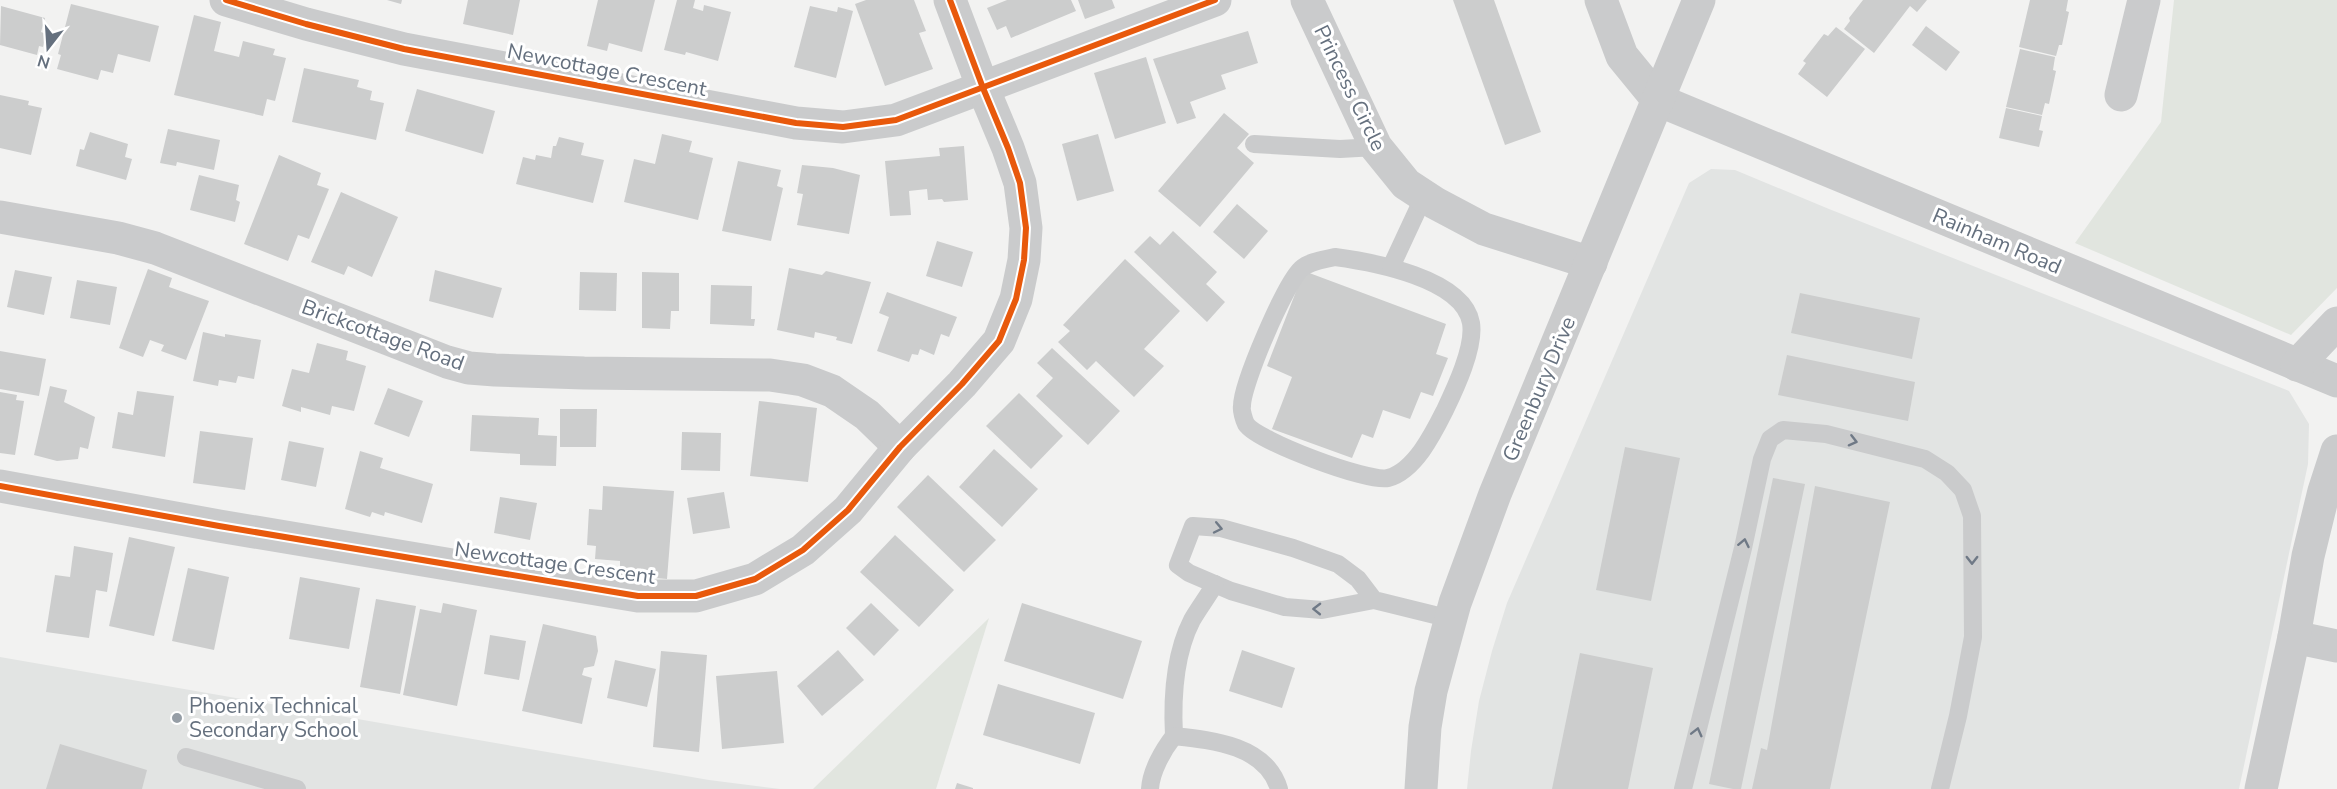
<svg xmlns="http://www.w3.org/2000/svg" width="2337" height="789" font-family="'Nunito Sans',sans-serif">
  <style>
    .built { fill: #e2e4e3 }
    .green { fill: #e1e5df }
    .building { fill: #cccdcd }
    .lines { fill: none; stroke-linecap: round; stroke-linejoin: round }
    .service { stroke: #cacbcc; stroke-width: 18 }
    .minor { stroke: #cacbcc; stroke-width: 33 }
    .cycleway-casing { stroke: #fff; stroke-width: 10 }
    .cycleway { stroke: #e8590c; stroke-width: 6 }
    .oneway { stroke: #6f7986 }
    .poi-dot { fill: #969ea6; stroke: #fff; stroke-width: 2 }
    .labels { text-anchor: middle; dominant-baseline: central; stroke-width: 6; stroke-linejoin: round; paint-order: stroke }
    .street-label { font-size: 21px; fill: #65707e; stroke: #fff }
    .poi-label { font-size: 21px; fill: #65707e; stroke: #fff; text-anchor: start }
  </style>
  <rect width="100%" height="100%" fill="#f2f2f1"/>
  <g class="built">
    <polygon points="1711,169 1735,170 1829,209 2289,391 2309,424 2308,464 2239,789 1467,789 1471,751 1479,701 1492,651 1507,603 1689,183"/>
    <polygon points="0,657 709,780 780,789 0,789"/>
  </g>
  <g class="green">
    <polygon points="2174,0 2337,0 2337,288 2291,335 2075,243 2161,122"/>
    <polygon points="989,618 936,789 813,789"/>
  </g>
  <g class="building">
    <polygon points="387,0 402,0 401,4"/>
    <polygon points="468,0 520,0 513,35 463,24"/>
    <polygon points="598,0 655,0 642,52 609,43 607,51 587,46"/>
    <polygon points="677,0 695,0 693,8 703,11 704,5 731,12 718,61 686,52 685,55 664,50"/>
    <polygon points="866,0 914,0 926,31 919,33 933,69 885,86 855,4"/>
    <polygon points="1007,0 1071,0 1076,11 1011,38 1006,26 997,30 987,8"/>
    <polygon points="1078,0 1112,0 1115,8 1085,19"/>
    <polygon points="1453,0 1494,0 1541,132 1505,145"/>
    <polygon points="1863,0 1927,0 1917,12 1910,6 1874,53 1844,29 1850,21 1849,18"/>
    <polygon points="2030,0 2068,0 2066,11 2069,12 2062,45 2059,45 2056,56 2019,47"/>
    <polygon points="71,4 159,26 150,62 118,54 113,73 101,70 98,80 57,69 61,55 58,54"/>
    <polygon points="1,6 45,18 41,32 46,34 43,47 39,46 37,55 0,45"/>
    <polygon points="810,6 837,12 838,7 853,11 836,78 794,67"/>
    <polygon points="194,15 221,22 214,51 239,57 243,41 275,49 273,55 286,58 275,101 267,99 263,116 174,95"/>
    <polygon points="1926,26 1960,52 1946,71 1912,45"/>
    <polygon points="1836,27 1865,49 1827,97 1798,74 1806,63 1803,61 1824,34 1828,36"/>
    <polygon points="1248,31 1258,63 1221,75 1226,89 1190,102 1196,118 1177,124 1153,59"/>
    <polygon points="2020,49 2055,57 2053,70 2056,71 2049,104 2045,103 2042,115 2006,107"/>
    <polygon points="1146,57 1166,123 1115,139 1094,73"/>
    <polygon points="304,68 359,80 357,87 372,91 370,100 384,103 376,140 292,122"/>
    <polygon points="417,89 495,111 483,154 405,131"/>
    <polygon points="0,95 29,101 28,105 42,108 31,155 0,148"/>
    <polygon points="2006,108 2042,116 2039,130 2043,131 2039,147 1999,138"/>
    <polygon points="1224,113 1249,134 1237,148 1254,163 1200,227 1158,191"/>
    <polygon points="168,129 220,140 214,170 177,162 176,166 160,163"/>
    <polygon points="90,132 128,144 125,157 132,159 126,180 76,166 80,149 84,150"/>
    <polygon points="662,134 692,141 689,152 713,158 698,220 624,202 634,159 655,164"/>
    <polygon points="1098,134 1114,191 1077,201 1062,144"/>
    <polygon points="559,137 584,143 581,155 604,160 593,203 516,184 523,157 535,160 536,155 551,158 553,146 556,146"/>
    <polygon points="964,146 968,200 944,202 942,199 928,200 927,189 909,191 911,215 890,216 885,161 940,156 939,148"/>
    <polygon points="279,155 321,173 317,185 329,189 309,239 298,235 288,261 244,244"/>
    <polygon points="738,161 781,170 777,186 783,188 771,241 722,231"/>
    <polygon points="802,165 833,168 860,175 849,234 797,225 803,194 797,193"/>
    <polygon points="199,175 239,185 236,200 240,202 235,222 190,210"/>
    <polygon points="341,192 398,217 372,277 348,266 344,275 311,262"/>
    <polygon points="1237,204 1268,231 1244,259 1213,232"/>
    <polygon points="1173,231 1217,272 1206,284 1225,302 1207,322 1134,252 1150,236 1160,245"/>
    <polygon points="937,241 973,252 962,287 926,276"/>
    <polygon points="1125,259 1180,311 1144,349 1164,366 1134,397 1096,361 1087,370 1058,342 1070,331 1063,325"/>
    <polygon points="789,268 822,275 826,271 871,282 852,344 836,340 837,337 815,332 814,338 777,330"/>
    <polygon points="148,269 172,278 169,287 209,301 186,360 161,351 164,345 150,340 143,357 119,348"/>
    <polygon points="15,270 52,277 44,315 7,307"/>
    <polygon points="435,270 502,288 493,318 429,301"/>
    <polygon points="1304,271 1446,324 1436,354 1448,358 1433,396 1421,392 1410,419 1383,410 1373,438 1362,434 1352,458 1272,429 1292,377 1267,366"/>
    <polygon points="580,272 617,273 616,311 579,310"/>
    <polygon points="642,272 679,273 679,311 671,311 670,329 642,328"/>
    <polygon points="77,280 117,287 110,325 70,318"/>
    <polygon points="711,285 752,286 751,319 755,319 754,326 710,324"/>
    <polygon points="887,292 957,317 949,337 941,334 934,355 920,349 918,355 912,354 909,362 877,351 889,317 879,313"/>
    <polygon points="1800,293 1920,318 1912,359 1791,333"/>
    <polygon points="203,332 225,337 225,334 261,340 254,379 238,376 236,383 219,380 218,386 193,381"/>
    <polygon points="317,343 348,351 346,360 366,366 354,411 332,406 330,415 301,407 301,412 282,406 292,369 309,373"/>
    <polygon points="1052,348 1120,411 1088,445 1036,396 1053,378 1037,363"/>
    <polygon points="0,351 46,359 39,396 0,389"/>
    <polygon points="1787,355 1915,382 1908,421 1778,395"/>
    <polygon points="50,386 67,390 64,402 95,417 88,449 80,447 78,459 57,461 34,455"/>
    <polygon points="388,388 423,401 409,437 374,424"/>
    <polygon points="137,391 174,396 165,457 112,448 118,412 133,415"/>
    <polygon points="0,392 17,395 16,400 24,401 15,455 0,453"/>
    <polygon points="1019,393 1063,436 1031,469 986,426"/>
    <polygon points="759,401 817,408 808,482 750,476"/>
    <polygon points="560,409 597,409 596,447 560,447"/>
    <polygon points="472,415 539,418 538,435 557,436 556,466 520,465 520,454 470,451"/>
    <polygon points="200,431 253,438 245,490 193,483"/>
    <polygon points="682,432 721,433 720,471 681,470"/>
    <polygon points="289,441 324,448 316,487 281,480"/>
    <polygon points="1625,447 1680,458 1651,601 1596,590"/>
    <polygon points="994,449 1038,489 1002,527 959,487"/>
    <polygon points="360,451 383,458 380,468 433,484 422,523 385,512 384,516 372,512 370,517 345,509"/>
    <polygon points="928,475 996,540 964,572 897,507"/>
    <polygon points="1773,478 1805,484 1741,789 1733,789 1709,784"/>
    <polygon points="603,486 674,491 667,579 620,575 620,561 595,559 596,546 587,545 589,509 602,510"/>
    <polygon points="1815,486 1890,502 1830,789 1752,789 1761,748 1767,750"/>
    <polygon points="724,492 730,528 693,534 687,498"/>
    <polygon points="500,497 537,503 530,540 494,533"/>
    <polygon points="895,535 954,590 919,627 860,572"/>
    <polygon points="129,537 175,547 154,636 109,626"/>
    <polygon points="74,546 113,553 107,592 96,590 89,638 46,632 55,575 70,577"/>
    <polygon points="188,568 229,577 214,650 172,641"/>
    <polygon points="300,577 360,588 349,649 289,639"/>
    <polygon points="376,599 416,606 400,694 360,687"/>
    <polygon points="443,603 477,610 457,706 403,695 420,609 441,613"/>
    <polygon points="871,603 899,630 874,656 846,628"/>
    <polygon points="1022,603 1142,641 1123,699 1004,661"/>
    <polygon points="543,624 596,636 598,651 594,666 584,668 582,675 592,678 582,724 522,711"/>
    <polygon points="490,635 526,641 519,680 484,674"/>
    <polygon points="838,650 864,680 822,716 797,686"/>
    <polygon points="1242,650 1295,668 1282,708 1229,691"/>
    <polygon points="661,651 707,655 699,752 653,747"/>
    <polygon points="1580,653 1653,668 1628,789 1552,789"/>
    <polygon points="615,660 656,669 647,707 607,698"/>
    <polygon points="777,671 784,743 722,749 716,676"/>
    <polygon points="998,684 1095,713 1080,764 983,735"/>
    <polygon points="60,744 147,770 142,789 46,789"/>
    <polygon points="957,783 973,788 973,789 955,789"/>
  </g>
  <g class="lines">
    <g class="service">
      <polyline points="1254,144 1340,149 1376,147"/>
      <path d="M1335,257C1372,262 1463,278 1471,323C1475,347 1455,389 1445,410C1434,432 1415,471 1388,478C1369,483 1257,441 1246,424C1244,420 1241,410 1242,406C1242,384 1285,284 1301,269C1310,261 1323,260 1335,257Z"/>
      <polyline points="1391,267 1424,196"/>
      <polyline points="1374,600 1358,579 1338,564 1293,548 1221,528 1193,526 1178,565 1189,573 1231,591 1285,607 1322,610 1374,600 1451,619"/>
      <path d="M1174,736C1172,698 1174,655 1192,620C1199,608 1208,596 1215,584"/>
      <polyline points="186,757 297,789"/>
      <path d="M1150,789C1151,771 1163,750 1174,736C1212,740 1266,745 1279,789"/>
      <polyline points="1683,789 1743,548 1762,459 1770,439 1783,430 1826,434 1925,459 1947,473 1963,490 1972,516 1973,637 1958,716 1940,789"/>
    </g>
    <g class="minor">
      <polyline points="226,0 306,24 404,49 796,123 843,127 896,120 1215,0"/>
      <polyline points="1307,0 1376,147 1406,184 1435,203 1484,229 1591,263"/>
      <polyline points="1601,0 1622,56 1658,100 2337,381"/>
      <polyline points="2121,95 2144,0"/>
      <polyline points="0,217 118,238 155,248 447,362 469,368 495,370 584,373 770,375 803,380 832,391 867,415 900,447"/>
      <polyline points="2297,365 2337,323"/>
      <polyline points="0,486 219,526 638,596 696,596 755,579 803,550 848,510 900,447 962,384 999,341 1016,299 1024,260 1026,228 1020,183 1008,148 983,88 950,0"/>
      <polyline points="2294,637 2337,646"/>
      <polyline points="1421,789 1425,727 1431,691 1455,603 1495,494 1699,0"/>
      <polyline points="2261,789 2294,637 2308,556 2324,491 2337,451"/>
    </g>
    <defs>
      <g id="cycleway">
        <polyline points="226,0 306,24 404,49 796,123 843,127 896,120 1215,0"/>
        <polyline points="0,486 219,526 638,596 696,596 755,579 803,550 848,510 900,447 962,384 999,341 1016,299 1024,260 1026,228 1020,183 1008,148 983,88 950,0"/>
      </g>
    </defs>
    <use href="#cycleway" class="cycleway-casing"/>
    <use href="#cycleway" class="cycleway"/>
  </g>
  <defs><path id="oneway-chevron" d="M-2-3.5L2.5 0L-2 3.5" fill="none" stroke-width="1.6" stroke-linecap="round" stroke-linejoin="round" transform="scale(1.5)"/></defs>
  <g class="oneway">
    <use href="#oneway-chevron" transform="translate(1853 441) rotate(14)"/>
    <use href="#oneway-chevron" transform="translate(1218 528) rotate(12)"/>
    <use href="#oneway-chevron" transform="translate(1744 543) rotate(-78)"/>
    <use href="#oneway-chevron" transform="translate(1972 560) rotate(90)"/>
    <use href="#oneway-chevron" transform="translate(1317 609) rotate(-179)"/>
    <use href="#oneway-chevron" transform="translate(1697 732) rotate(-76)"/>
  </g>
  <circle class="poi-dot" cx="177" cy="718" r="6"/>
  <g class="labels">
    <g class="street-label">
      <text transform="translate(607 70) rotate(11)">Newcottage Crescent</text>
      <text transform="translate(1350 88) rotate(64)">Princess Circle</text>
      <text transform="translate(1997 241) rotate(23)">Rainham Road</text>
      <text transform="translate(383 335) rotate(20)">Brickcottage Road</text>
      <text transform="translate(1539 389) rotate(-67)">Greenbury Drive</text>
      <text transform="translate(555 563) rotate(8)">Newcottage Crescent</text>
    </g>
    <g class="poi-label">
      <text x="189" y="706">Phoenix Technical<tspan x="189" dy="24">Secondary School</tspan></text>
    </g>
  </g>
  <g transform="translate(48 48) rotate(197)" stroke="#ffffff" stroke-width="4.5" paint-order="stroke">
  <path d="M0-4.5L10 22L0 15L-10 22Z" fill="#65707e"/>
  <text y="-9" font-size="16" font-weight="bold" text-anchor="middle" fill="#65707e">N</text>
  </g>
</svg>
